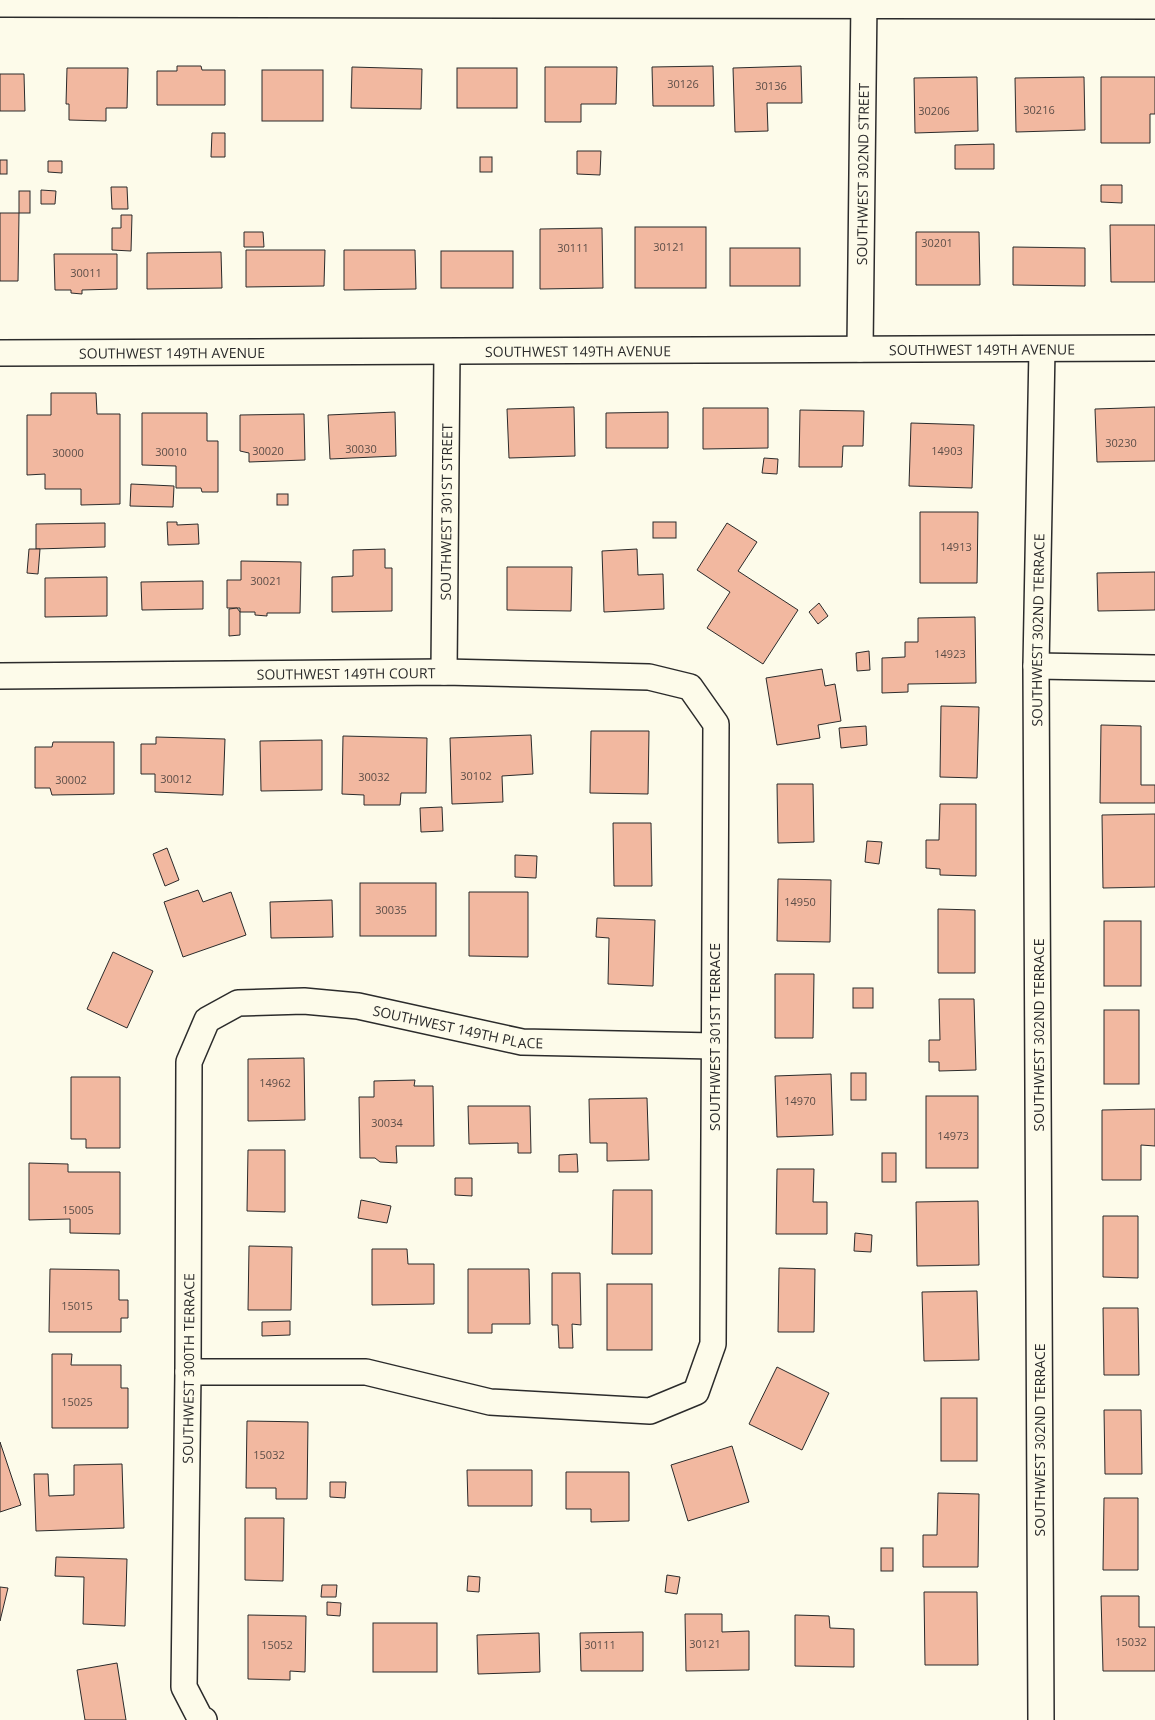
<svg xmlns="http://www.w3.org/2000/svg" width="1155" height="1720" font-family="'Open Sans',sans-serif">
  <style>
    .building { fill: #f2b8a0; stroke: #2b2b2b }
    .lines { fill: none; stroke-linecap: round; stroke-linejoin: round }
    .street-casing { stroke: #2b2b2b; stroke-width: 28 }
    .street { stroke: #fdfbea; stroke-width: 25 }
    .labels { text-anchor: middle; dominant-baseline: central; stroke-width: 4; stroke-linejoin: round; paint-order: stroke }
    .number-label { font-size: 11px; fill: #5d4e48 }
    .street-label { font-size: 14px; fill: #2b2b2b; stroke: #fdfbea }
  </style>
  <rect width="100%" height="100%" fill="#fdfbea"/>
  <g class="building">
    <polygon points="177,66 201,66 202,70 225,70 225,105 157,105 157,71 177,71"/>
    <polygon points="713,66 714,106 653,106 652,67"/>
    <polygon points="801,66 802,103 767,103 768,131 735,132 733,68"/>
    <polygon points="352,67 422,69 421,109 351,108"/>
    <polygon points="545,67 617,67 616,104 581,104 581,122 545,122"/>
    <polygon points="67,68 128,68 127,108 106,108 106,121 69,120 69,104 66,104"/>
    <rect x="457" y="68" width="60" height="40"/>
    <rect x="262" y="70" width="61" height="51"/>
    <polygon points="0,74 24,74 25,111 0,111"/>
    <polygon points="977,77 978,131 915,133 914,78"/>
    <polygon points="1084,77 1085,130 1016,132 1015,78"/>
    <polygon points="1101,77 1155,77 1155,114 1150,114 1150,143 1101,143"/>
    <polygon points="212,133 225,133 225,157 211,157"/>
    <polygon points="994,144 994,169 955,169 955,145"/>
    <polygon points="577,151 601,151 600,175 577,174"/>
    <rect x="480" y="157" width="12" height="15"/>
    <rect x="0" y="160" width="7" height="14"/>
    <polygon points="48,161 62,161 62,173 48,172"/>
    <polygon points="1101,185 1122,185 1122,203 1101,202"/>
    <polygon points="111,187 127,187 128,209 112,209"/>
    <polygon points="41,190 56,191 55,204 41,204"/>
    <rect x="19" y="191" width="11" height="22"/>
    <polygon points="0,213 19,213 18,281 0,281"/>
    <polygon points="121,215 132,215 131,251 112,250 112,228 121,228"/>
    <polygon points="1110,225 1155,225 1155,282 1111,282"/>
    <rect x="635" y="227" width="71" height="61"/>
    <polygon points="602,228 603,288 540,289 540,229"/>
    <polygon points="244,232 263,232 264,247 244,247"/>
    <polygon points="916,232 979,232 980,285 916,285"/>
    <polygon points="1013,247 1085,248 1085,286 1013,285"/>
    <rect x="730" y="248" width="70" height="38"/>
    <polygon points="246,250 325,250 324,286 246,287"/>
    <polygon points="344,250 415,250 416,289 344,290"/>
    <rect x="441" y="251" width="72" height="37"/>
    <polygon points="221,252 222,288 147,289 147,253"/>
    <polygon points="54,254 117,254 117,289 82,290 82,294 71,293 71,290 55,290"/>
    <polygon points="51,393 96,393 97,414 120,414 120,504 81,505 81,489 45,489 45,474 27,475 27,415 51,415"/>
    <polygon points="574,407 575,456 509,458 507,409"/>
    <polygon points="1155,407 1155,461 1097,462 1095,409"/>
    <polygon points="703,408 768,408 768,448 703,449"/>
    <polygon points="800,410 864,411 863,446 843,446 842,467 799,467"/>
    <polygon points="395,412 396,456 330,459 328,415"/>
    <polygon points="668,412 668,448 606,448 606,413"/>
    <polygon points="142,413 207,413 207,441 218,441 218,492 202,492 201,488 176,488 176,466 142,465"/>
    <polygon points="304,414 305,460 249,462 249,453 240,451 240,415"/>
    <polygon points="911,423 974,425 972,488 909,486"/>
    <polygon points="764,458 778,459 777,474 762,473"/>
    <polygon points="131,484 174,486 173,507 130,506"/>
    <rect x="277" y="494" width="11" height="11"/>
    <polygon points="920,512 978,512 977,583 920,583"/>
    <polygon points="167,522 177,522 177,525 198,524 199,544 168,545"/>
    <rect x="653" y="522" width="23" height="16"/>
    <polygon points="105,523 105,547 36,549 36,524"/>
    <polygon points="727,523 757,542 738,571 798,610 763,664 707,628 730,592 697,570"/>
    <polygon points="29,549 40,549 38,574 27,573"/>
    <polygon points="385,549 385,568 392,568 392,611 332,612 332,577 353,576 353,550"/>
    <polygon points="637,549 638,575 663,574 664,609 604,612 602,551"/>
    <polygon points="241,561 301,562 300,613 267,613 267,616 255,615 255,612 240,612 240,608 227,608 227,580 241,580"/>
    <polygon points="507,567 572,567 571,611 507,610"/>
    <polygon points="1155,572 1155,610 1098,611 1097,573"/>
    <polygon points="107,577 107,616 45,617 45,578"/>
    <polygon points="203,581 203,609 142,610 141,582"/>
    <polygon points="819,603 828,616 818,624 809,612"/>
    <polygon points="237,608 240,612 240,635 229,636 229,609"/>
    <polygon points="975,617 976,683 908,684 908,692 882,693 882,658 905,657 905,642 918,642 918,618"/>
    <polygon points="869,651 870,670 857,671 856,653"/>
    <polygon points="822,669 825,686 835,684 841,721 818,725 820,738 777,745 766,678"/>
    <polygon points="941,706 979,707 977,778 940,777"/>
    <polygon points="1101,725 1141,726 1141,785 1155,785 1155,803 1100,803"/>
    <polygon points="866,726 867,745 841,748 839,728"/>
    <polygon points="591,731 649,731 648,794 590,793"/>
    <polygon points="531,735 533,774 502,776 503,802 452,804 450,738"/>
    <polygon points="343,736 427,738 426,793 401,793 400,805 364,805 364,795 342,794"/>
    <polygon points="156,737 225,739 223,795 155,792 155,774 141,774 141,744 156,744"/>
    <polygon points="322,740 322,790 261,791 260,741"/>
    <polygon points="53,742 114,742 114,794 52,795 50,788 35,788 35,747 52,747"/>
    <polygon points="777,784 813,784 814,842 778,843"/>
    <polygon points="940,804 976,804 976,876 940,875 940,869 926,868 926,840 939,840"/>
    <polygon points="442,807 443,831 421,832 420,808"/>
    <polygon points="1155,814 1155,887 1103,888 1102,815"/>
    <polygon points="613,823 651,823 652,886 614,886"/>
    <polygon points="867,841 882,842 879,864 865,862"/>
    <polygon points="167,848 179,880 165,886 153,854"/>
    <polygon points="515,855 537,856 536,878 515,877"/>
    <polygon points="778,879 831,880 830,942 777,941"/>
    <rect x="360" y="883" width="76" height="53"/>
    <polygon points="198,890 203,902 231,892 246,935 183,957 164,902"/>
    <polygon points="469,892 528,892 528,957 469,956"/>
    <polygon points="332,900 333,937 271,938 270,902"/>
    <polygon points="938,909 975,910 975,973 938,973"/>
    <polygon points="597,918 655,920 653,986 608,984 609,938 596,937"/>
    <rect x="1104" y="921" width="37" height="65"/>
    <polygon points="113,952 153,971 127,1028 87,1009"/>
    <polygon points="775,974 814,974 813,1038 775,1038"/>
    <rect x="853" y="988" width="20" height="20"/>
    <polygon points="939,999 974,999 976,1070 939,1071 939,1062 929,1062 929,1040 940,1040"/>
    <rect x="1104" y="1010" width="35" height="74"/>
    <polygon points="304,1058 305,1120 248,1121 248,1059"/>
    <rect x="851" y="1073" width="15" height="27"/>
    <polygon points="831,1074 833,1135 777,1137 775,1076"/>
    <polygon points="71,1077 120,1077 120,1148 86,1148 86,1139 71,1139"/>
    <polygon points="415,1080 414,1086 433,1086 434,1146 396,1146 397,1163 380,1162 375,1158 360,1158 359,1097 374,1097 374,1081"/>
    <rect x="926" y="1096" width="52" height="72"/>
    <polygon points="647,1098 649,1160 607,1161 607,1143 590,1143 589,1099"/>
    <polygon points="468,1106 530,1106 531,1153 518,1153 518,1143 469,1144"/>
    <polygon points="1155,1109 1155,1146 1141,1145 1141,1180 1102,1180 1102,1110"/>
    <polygon points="248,1150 285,1150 285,1212 247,1211"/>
    <rect x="882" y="1153" width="14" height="29"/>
    <polygon points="577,1154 578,1172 559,1172 559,1155"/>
    <polygon points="29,1163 68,1164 68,1172 120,1172 120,1234 70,1233 70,1219 29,1220"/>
    <polygon points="777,1169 814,1169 813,1202 827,1202 827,1234 776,1234"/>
    <polygon points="455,1178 472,1178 472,1196 455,1195"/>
    <polygon points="613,1190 652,1190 652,1254 612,1254"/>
    <polygon points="361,1200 391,1206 387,1223 358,1218"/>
    <polygon points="978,1201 979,1265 917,1266 916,1202"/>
    <polygon points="1103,1216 1138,1216 1138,1278 1103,1277"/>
    <polygon points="855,1233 872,1235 871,1252 854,1251"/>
    <polygon points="249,1246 292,1247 291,1310 248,1310"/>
    <polygon points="372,1249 407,1249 408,1264 434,1264 434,1304 372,1305"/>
    <polygon points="779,1268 815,1269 814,1332 778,1332"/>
    <polygon points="50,1269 119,1270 119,1300 128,1300 128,1318 121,1318 121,1332 49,1332"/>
    <polygon points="468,1269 529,1269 530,1324 492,1324 492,1333 468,1333"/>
    <polygon points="552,1273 580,1273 581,1325 572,1324 573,1348 559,1348 558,1325 552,1325"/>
    <rect x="607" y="1284" width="45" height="66"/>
    <polygon points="977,1291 979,1360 924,1361 922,1292"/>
    <polygon points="1103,1308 1138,1308 1139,1375 1104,1375"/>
    <polygon points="290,1321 290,1335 262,1336 262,1322"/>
    <polygon points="52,1354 72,1354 71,1365 121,1365 121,1388 128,1388 128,1428 52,1428"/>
    <polygon points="777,1367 829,1393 802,1450 749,1424"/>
    <rect x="941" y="1398" width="36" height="63"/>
    <polygon points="1104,1410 1141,1410 1142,1474 1105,1474"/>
    <polygon points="247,1421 308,1422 307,1499 276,1499 276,1488 246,1488"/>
    <polygon points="0,1442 21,1505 0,1512"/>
    <polygon points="732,1446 749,1502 688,1521 671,1465"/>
    <polygon points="122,1464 124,1528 36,1531 34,1474 48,1474 49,1496 74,1495 74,1465"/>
    <polygon points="467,1470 532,1470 532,1506 468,1506"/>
    <polygon points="566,1472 629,1472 629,1521 591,1522 591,1509 566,1509"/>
    <polygon points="330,1482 346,1482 345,1498 330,1497"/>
    <polygon points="938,1493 979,1494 978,1567 923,1567 923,1535 937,1535"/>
    <polygon points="1104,1498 1138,1498 1138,1570 1103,1570"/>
    <polygon points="245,1518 284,1518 283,1581 245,1580"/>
    <rect x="881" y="1548" width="12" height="23"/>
    <polygon points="56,1557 127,1559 125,1626 83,1624 84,1577 55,1576"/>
    <polygon points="667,1575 680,1577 677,1594 665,1592"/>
    <polygon points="468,1576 480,1577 479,1592 467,1591"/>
    <polygon points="322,1585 337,1585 336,1597 321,1597"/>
    <polygon points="0,1587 8,1588 0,1621"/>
    <polygon points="924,1592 977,1592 978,1665 925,1665"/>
    <polygon points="1101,1596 1139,1596 1139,1627 1155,1627 1155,1671 1103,1671"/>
    <polygon points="327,1602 341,1603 340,1616 327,1615"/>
    <polygon points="685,1614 722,1614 722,1632 749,1631 749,1670 686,1671"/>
    <polygon points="248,1615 306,1616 305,1672 290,1671 290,1680 248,1679"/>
    <polygon points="795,1615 829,1616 830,1628 854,1629 854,1667 795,1666"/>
    <rect x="373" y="1623" width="64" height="49"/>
    <polygon points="643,1632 643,1671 581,1671 580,1633"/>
    <polygon points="539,1633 540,1672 478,1674 477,1635"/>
    <polygon points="117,1663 126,1720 85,1720 77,1670"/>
  </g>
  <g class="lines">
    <defs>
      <g id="street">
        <polyline points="0,4 1155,6"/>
        <path id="s1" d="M860,349L864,0"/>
        <path id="s2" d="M0,353L1155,348"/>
        <polyline points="1036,666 1155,668"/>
        <path id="s3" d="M444,672L447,352"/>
        <path id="s4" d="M0,676L444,672L649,677L690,687L716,724L713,1344L696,1392L650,1411L490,1402L366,1372H188"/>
        <path id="s5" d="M204,1720L200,1718L184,1687L188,1372L189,1062L207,1020L238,1003L304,1001L358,1006L522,1042L714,1046"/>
        <path id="s6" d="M1041,1720L1036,666L1042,349"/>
      </g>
    </defs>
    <use href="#street" class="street-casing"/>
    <use href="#street" class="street"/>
  </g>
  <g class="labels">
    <g class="number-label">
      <text x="683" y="83">30126</text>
      <text x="771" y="85">30136</text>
      <text x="1039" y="109">30216</text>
      <text x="934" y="110">30206</text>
      <text x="937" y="242">30201</text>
      <text x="669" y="246">30121</text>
      <text x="573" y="247">30111</text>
      <text x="86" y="272">30011</text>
      <text x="1121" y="442">30230</text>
      <text x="361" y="448">30030</text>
      <text x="268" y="450">30020</text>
      <text x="947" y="450">14903</text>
      <text x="171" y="451">30010</text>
      <text x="68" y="452">30000</text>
      <text x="956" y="546">14913</text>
      <text x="266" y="580">30021</text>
      <text x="950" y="653">14923</text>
      <text x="476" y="775">30102</text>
      <text x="374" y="776">30032</text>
      <text x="176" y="778">30012</text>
      <text x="71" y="779">30002</text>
      <text x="800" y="901">14950</text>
      <text x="391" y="909">30035</text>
      <text x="275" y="1082">14962</text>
      <text x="800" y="1100">14970</text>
      <text x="387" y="1122">30034</text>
      <text x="953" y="1135">14973</text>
      <text x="78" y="1209">15005</text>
      <text x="77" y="1305">15015</text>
      <text x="77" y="1401">15025</text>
      <text x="269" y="1454">15032</text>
      <text x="1131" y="1641">15032</text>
      <text x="705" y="1643">30121</text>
      <text x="277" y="1644">15052</text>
      <text x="600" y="1644">30111</text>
    </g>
    <g class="street-label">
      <text stroke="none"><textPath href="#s1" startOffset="175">SOUTHWEST 302ND STREET</textPath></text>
      <text stroke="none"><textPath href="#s2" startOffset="982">SOUTHWEST 149TH AVENUE</textPath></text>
      <text stroke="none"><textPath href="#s2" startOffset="578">SOUTHWEST 149TH AVENUE</textPath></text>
      <text stroke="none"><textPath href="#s2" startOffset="172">SOUTHWEST 149TH AVENUE</textPath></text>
      <text stroke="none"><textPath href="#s3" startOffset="160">SOUTHWEST 301ST STREET</textPath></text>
      <text stroke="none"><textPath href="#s6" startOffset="1090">SOUTHWEST 302ND TERRACE</textPath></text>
      <text stroke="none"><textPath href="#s4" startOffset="346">SOUTHWEST 149TH COURT</textPath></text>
      <text stroke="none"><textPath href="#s5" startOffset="968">SOUTHWEST 149TH PLACE</textPath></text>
      <text transform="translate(1038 1035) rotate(-90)">SOUTHWEST 302ND TERRACE</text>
      <text transform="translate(714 1037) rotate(-90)">SOUTHWEST 301ST TERRACE</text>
      <text stroke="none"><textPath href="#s5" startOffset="358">SOUTHWEST 300TH TERRACE</textPath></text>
      <text transform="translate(1039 1440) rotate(-90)">SOUTHWEST 302ND TERRACE</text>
    </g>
  </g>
</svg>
